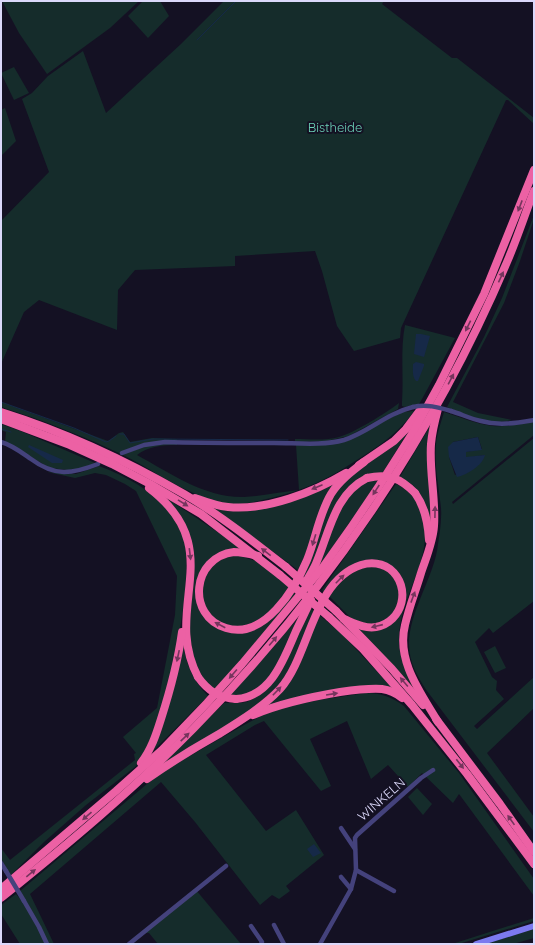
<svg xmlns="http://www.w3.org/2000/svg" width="535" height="945" font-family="Quicksand,sans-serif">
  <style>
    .green { fill: #152c2b; fill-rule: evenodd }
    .water { fill: #162948 }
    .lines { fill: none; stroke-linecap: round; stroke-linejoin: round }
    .stream { stroke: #162948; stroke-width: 1 }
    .street { stroke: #44427c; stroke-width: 4.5 }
    .secondary { stroke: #7c7aef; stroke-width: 6 }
    .highway { stroke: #ec61a4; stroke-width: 8 }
    .street-bridge { stroke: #44427c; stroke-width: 4.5 }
    .highway-bridge { stroke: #ec61a4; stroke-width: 8 }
    .oneway { fill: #75355d }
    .labels { text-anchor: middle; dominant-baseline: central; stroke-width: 4; stroke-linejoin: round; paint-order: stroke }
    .park-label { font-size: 13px; fill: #6cd2b8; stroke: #141123 }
    .street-label { font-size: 13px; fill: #dbd8fa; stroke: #141123 }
  </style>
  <rect width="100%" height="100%" fill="#141123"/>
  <g class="green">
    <polygon points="2,1 139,1 110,28 47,74 19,33"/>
    <polygon points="143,1 160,1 169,16 148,38 128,16"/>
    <polygon points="224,1 384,1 382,4 452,58 457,58 534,118 534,122 533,123 508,100 506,100 401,328 400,338 354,351 337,326 322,271 315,251 235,256 235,266 135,270 118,290 117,330 39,300 24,312 1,364 1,221 49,172 22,99 32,93 48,76 83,51 106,113 181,44"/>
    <polygon points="14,67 29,93 14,100 1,73"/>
    <polygon points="5,108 16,141 1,156 1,110"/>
    <path d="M534,215V219L520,261L504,303L453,402L478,413L512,420C491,426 466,415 447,407L484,337L502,298Z"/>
    <path d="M405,325L455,338L422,399L419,404L405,407L402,406V402C404,376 400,351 405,325Z"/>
    <path d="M1,402L108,441L119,433L123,432L130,442L152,438L177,439V445C163,445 148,446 137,455C170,473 205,498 244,497C262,496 281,492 299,490L296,445L333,444L403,412L414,411C397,436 371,451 346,467C321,483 292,494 262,500C254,502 244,504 235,504C220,504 203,498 189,491C169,482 150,469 131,459C89,438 45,421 1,407Z"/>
    <path d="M399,403L398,409L349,436L326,441L295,442V439C309,439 325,441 339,437C354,433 386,413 399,403Z"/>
    <path d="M444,412C460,417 476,424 493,426C507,427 521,424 534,422V435L452,502L453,504L534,438V601L493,633L489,628L475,642L492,677L497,681L496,690L504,699L474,726L477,729L534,677V708L487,753L534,817V832L427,691C417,676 409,662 409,644C409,614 431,581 437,551C439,537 442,522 441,508C439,488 434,464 436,444C437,433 441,423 444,412ZM478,437L482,449L466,452V458L485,455L455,475L449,457L453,442Z"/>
    <polygon points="1,424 23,432 95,463 81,469 68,470 50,468 5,442 6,432 1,430"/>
    <polygon points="430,426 431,532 418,491 413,485 400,477"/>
    <polygon points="405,434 406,435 383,472 357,480 306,577 302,573 327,506 340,485"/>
    <path d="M99,466C133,479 167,498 182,533C199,572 163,736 135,767L86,805L44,842L11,875L1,859V848L10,860L135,760L134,754L136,753L123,737L157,708L175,615L177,576L136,491L125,484L106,475L95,473L75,478L47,472L76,474Z"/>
    <polygon points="339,479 298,570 210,506 244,509"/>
    <polygon points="368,481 378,481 320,565 329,532 350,492"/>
    <path d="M396,484C406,488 415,497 419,507C440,552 400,592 399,637C398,659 407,668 413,687L358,628L375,629L402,605L393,571L363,562L325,593L322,590Z"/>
    <polygon points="164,498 171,501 249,553 220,555 197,583 210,621 249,630 292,591 296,595 245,655 214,690 204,681 188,647 192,594 194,577 194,563 191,543"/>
    <polygon points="236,555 256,561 289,587 275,606 259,621 235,628 217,622 205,608 201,589 207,572 214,564 224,558"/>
    <polygon points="366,566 381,568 390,573 400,588 399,602 394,614 379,623 369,625 355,620 350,617 329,596 343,577"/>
    <polygon points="310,608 314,611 297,655 281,684 258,706 159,768 224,703 239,703 247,702 266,690"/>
    <polygon points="318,614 341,633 395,691 378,687 266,708 275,697"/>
    <path d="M301,615C291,639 274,686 246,695C242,696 235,695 230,695Z"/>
    <path d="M183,643C186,664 193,681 208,696L150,754Z"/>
    <polygon points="495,646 506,668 495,673 484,652"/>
    <path d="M366,693C381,693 392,697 404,706L459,773L534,879V896L459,794L453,803L422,773L408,787L388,765L371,779L347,721L310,739L331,786L321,791L264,721L255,725L206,755L266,831L296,810L324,855L286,886L290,891L279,899L272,895L260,905L195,822L161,782L30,894L54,944H20L1,914V905L16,894L22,901L20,891L160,773L244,725L261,716L283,707L325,699Z"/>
    <polygon points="417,788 432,804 423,815 408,797"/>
    <polygon points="196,890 241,944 158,944 149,933 145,933"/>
    <polygon points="534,918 534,921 462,943 452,944"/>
    <polygon points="534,929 534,938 513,944 485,944"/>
  </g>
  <g class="water">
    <polygon points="416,334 421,334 430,336 424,357 414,354"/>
    <path d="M416,362L424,364V366L418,381H416C412,377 413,369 413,364Z"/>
    <path d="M478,437L482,450L466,452V457L485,455C483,465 467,475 457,477L449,457L448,447L453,442Z"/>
    <polygon points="29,445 63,460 62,463 52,463 28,447"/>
    <polygon points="314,844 321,853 313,857 307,849"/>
  </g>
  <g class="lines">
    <g class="stream">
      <polyline points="197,40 236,1"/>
      <polyline points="1,402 74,428 106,442 109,441 116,436"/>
      <polyline points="1,429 11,432"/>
      <polyline points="120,434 124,434 130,443 153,439 288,440"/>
    </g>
    <g class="street">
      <path d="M451,411C461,414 471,419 481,421C499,426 516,423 534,420"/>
      <path d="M1,442C12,445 21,452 31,459C55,477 72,474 98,464"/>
      <path d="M122,453L144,445L165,442C201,443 238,443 274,443C297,443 322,446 344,440C369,432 385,414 413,407"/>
      <polyline points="341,828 355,849"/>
      <polyline points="1,863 6,871"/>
      <polyline points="356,870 394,891"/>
      <polyline points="341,877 351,889"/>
      <polyline points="24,901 39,927 47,944"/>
      <polyline points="274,925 284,944"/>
      <polyline points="251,926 262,942 261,944"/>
      <polyline points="129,944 226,866"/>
      <polyline points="320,944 351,889 356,870 355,838 357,835 421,778 433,770"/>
    </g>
    <polyline class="secondary" points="476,944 534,926"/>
    <g class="highway">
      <path d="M438,409C435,420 432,432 431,444C429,472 436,499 434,526C433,542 426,558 421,573C416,590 409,607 405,625C396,661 421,693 438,722"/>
      <path d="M1,412C65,432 127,461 184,494C220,515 254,542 286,567"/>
      <polyline points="1,419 70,445 112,464 150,484 201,514 280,575"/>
      <polyline points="359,465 394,441 406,429 421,409"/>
      <path d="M149,488C230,550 161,607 198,677"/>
      <path d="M415,493C425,507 428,522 429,540"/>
      <path d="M195,498C206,502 216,506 228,507C266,511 314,492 346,473"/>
      <path d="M258,556C250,554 242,552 234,552C192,557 186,616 226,628C264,640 295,589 307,560C316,538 319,514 331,494C339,481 352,471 364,462"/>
      <path d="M307,580C311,573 315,567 317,561C330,530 335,494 367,478"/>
      <polyline points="336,611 392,669 423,705"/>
      <polyline points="329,617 363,649 412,705 467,774 534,864"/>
      <path d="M236,699C271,697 284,659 296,631C301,621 306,610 311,600"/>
      <path d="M253,715C281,703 310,697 340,692C354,690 368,688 382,689C390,690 396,693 402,698"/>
      <polyline points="436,719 500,804 534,852"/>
      <path d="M141,763C151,750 156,735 161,719C170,691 178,661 182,632"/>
      <path d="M147,779C170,763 194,748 219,734C240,721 263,707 280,689C310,656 312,581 361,565C371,562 381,563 390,569C412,587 403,622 376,627C365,629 354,623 344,619"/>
      <polyline points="1,889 116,791 162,750 207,703 242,664 323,567 352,526 379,486 412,434 439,385 484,294 534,170"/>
      <path d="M1,898C68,844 134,789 194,728C326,594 433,436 507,262C517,239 525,214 534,191"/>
    </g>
    <g class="street-bridge">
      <path d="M413,407C426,404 438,407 451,411"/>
      <polyline points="6,871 24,901"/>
    </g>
    <g class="highway-bridge">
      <path d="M367,478C388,473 400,478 415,493"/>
      <polyline points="286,567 336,611"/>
      <polyline points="280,575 329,617"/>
      <path d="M198,677C208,691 219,698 236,699"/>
    </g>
  </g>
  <defs><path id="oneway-solid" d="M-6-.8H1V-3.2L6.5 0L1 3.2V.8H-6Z"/></defs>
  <g class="oneway">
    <use href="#oneway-solid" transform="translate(520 206) rotate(111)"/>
    <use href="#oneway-solid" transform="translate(501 277) rotate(-65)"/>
    <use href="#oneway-solid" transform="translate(468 326) rotate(116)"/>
    <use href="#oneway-solid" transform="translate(451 379) rotate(-62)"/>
    <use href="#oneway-solid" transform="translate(317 487) rotate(157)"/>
    <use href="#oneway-solid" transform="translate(376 490) rotate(123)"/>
    <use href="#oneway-solid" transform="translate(183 503) rotate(32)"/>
    <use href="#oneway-solid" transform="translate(435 512) rotate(-89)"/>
    <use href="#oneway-solid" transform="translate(314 540) rotate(107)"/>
    <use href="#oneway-solid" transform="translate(266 552) rotate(-142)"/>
    <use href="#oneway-solid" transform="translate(190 554) rotate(83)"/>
    <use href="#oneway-solid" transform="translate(340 579) rotate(-45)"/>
    <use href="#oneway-solid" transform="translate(413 597) rotate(-70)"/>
    <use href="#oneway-solid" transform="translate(220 625) rotate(-152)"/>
    <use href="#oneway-solid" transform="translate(377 626) rotate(167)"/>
    <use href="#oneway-solid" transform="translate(273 641) rotate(-50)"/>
    <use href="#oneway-solid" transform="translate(178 656) rotate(102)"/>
    <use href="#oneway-solid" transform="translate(233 674) rotate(131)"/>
    <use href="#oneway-solid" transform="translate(404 682) rotate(-130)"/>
    <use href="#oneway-solid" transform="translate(277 691) rotate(-46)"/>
    <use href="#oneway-solid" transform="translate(332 694) rotate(-9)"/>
    <use href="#oneway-solid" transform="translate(185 737) rotate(-44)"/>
    <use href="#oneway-solid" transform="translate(460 764) rotate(52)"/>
    <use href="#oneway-solid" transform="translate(87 816) rotate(139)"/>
    <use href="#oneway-solid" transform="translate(511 820) rotate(-125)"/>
    <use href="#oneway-solid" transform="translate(31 873) rotate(-39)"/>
  </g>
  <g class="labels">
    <g class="park-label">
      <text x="335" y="127">Bistheide</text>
    </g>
    <g class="street-label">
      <text transform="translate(381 799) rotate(-41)">WINKELN</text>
    </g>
  </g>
  <rect width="535" height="945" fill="none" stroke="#dbd8fa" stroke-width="4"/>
</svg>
